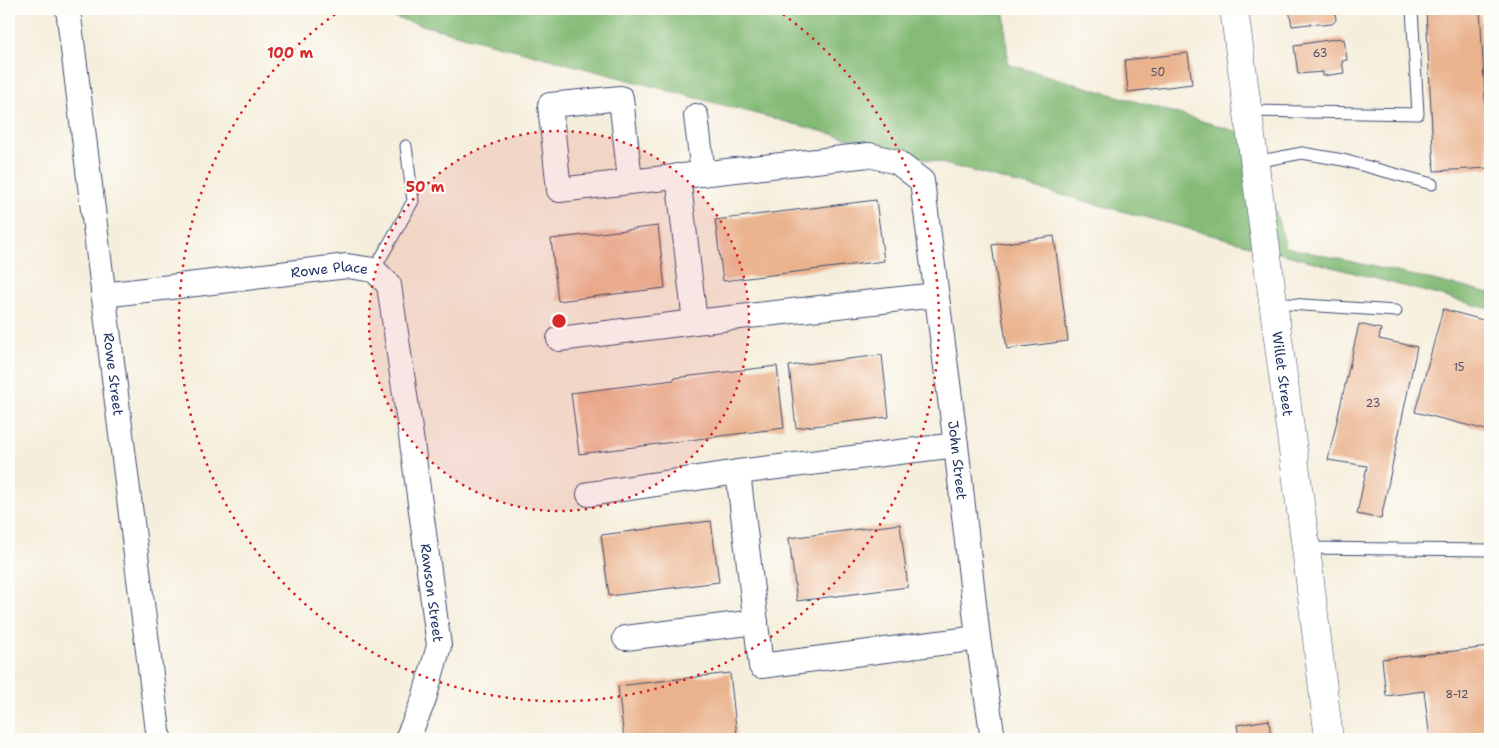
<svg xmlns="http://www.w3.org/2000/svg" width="1499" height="748" font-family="'Shantell Sans',sans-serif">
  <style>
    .forest { fill: #85bb77; stroke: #50756a }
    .building { fill: #eab28d }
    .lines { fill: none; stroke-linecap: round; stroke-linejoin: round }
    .service-casing { stroke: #3c4c71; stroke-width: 13 }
    .minor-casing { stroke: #3c4c71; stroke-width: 26 }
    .tertiary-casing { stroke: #3c4c71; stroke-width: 29 }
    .service { stroke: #fff; stroke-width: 11 }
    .minor { stroke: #fff; stroke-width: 24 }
    .tertiary { stroke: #fff; stroke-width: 28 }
    .ring { fill: none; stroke: #d62828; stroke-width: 2.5; stroke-dasharray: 2.5 5 }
    .labels { text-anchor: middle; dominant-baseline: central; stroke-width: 4; stroke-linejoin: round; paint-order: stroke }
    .number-label { font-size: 11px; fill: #4f506a }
    .street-label { font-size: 14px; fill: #1b2f5e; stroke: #fdfcf7 }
    .centre { fill: #d62828; stroke: #fdfcf7; stroke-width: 2.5 }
    .ring-label { font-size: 15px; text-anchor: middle; font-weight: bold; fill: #d62828; stroke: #fdfcf7; stroke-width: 4; stroke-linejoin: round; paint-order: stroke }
  </style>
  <rect width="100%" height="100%" fill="#fdfcf7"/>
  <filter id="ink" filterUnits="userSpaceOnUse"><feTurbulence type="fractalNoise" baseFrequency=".02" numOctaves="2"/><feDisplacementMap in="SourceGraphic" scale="10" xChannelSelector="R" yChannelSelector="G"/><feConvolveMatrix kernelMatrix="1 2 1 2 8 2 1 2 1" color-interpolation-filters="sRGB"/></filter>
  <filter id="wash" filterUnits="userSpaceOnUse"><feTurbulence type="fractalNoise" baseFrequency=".0096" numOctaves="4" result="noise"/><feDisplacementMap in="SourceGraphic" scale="20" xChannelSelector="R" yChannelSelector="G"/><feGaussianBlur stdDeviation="1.12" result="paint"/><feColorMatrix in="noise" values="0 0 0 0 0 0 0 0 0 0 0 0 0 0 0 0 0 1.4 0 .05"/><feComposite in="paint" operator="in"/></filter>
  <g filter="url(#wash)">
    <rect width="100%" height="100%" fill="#f5eedc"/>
    <polygon class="forest" points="362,9 1004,9 1008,64 1253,136 1286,247 1490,293 1490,309"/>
    <g id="blocks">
      <g class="building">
        <polygon points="1289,9 1339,9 1339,11 1335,11 1336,20 1332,24 1321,25 1319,23 1292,26"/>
        <polygon points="1426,9 1480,9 1489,168 1434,171"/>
        <polygon points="1341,38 1341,40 1344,39 1347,60 1342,61 1344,73 1323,76 1323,72 1298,74 1294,46 1302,45 1302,44"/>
        <polygon points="1188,53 1192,84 1128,92 1125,60"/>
        <polygon points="876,200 884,261 723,281 715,220"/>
        <polygon points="658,226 665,288 558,301 551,239"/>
        <polygon points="1054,236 1068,341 1007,349 992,245"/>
        <polygon points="1443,309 1490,322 1490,431 1415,412"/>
        <polygon points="1359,324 1381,329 1379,339 1417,347 1381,519 1357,514 1367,466 1328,460"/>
        <polygon points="882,355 889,417 796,428 789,366"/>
        <polygon points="777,366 784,428 579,454 571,393 674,380 674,378"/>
        <polygon points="711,521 719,582 609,596 601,535"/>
        <polygon points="900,524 908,587 797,601 789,538"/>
        <polygon points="1490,647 1490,739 1430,739 1424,691 1386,696 1382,659"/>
        <polygon points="730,673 737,736 710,739 624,739 618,686"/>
        <polygon points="1269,720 1271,739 1239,739 1237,725"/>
      </g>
    </g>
  </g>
  <g filter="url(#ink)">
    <use href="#blocks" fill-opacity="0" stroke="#3c4c71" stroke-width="1"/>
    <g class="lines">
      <defs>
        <g id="service">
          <polyline points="1248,111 1418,114 1412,9"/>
          <polyline points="1255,162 1302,153 1343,160 1432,184"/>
          <polyline points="374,270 413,201 406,146"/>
          <polyline points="1274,303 1396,311"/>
          <polyline points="1306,548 1490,550"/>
        </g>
        <g id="minor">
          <path id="s1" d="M68,9L159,739"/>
          <polyline points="696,116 703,173"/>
          <polyline points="678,176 695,322 936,295"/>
          <path id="s2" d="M630,181L621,98L550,105L559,190L869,155L897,162L922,181L956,445L978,638L993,739"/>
          <path id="s3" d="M103,295L347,266L374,270L389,285L412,443L439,646L423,702L407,739"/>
          <polyline points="559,339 695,322"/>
          <polyline points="738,472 761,666 978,638"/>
          <polyline points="589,494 738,472 956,445"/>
          <polyline points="625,638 756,622"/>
        </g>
        <g id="tertiary">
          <path id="s4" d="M1234,9L1306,548L1329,739"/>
        </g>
      </defs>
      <use href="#service" class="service-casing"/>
      <use href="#minor" class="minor-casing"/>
      <use href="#tertiary" class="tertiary-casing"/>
      <use href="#service" class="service"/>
      <use href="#minor" class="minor"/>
      <use href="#tertiary" class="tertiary"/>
    </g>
  </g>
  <circle cx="559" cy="321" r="190" fill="#d62828" fill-opacity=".12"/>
  <g class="ring">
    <circle cx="559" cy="321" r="190"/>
    <path d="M777 10A380 380 0 1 1 341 10"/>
  </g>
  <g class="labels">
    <g class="number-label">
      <text x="1320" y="53">63</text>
      <text x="1158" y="72">50</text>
      <text x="1459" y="367">15</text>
      <text x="1373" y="403">23</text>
      <text x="1457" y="694">8-12</text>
    </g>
    <g class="street-label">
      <text stroke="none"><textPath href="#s3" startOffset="228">Rowe Place</textPath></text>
      <text stroke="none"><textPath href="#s1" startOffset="368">Rowe Street</textPath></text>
      <text stroke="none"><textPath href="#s4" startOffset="368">Willet Street</textPath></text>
      <text stroke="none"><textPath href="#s2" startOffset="894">John Street</textPath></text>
      <text stroke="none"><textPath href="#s3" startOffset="605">Rawson Street</textPath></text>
    </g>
  </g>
  <circle cx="559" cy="321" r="8" class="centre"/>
  <g class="ring-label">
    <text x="290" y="58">100 m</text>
    <text x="425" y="192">50 m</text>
  </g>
  <rect width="1499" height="748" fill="none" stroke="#fdfcf7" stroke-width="30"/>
</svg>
